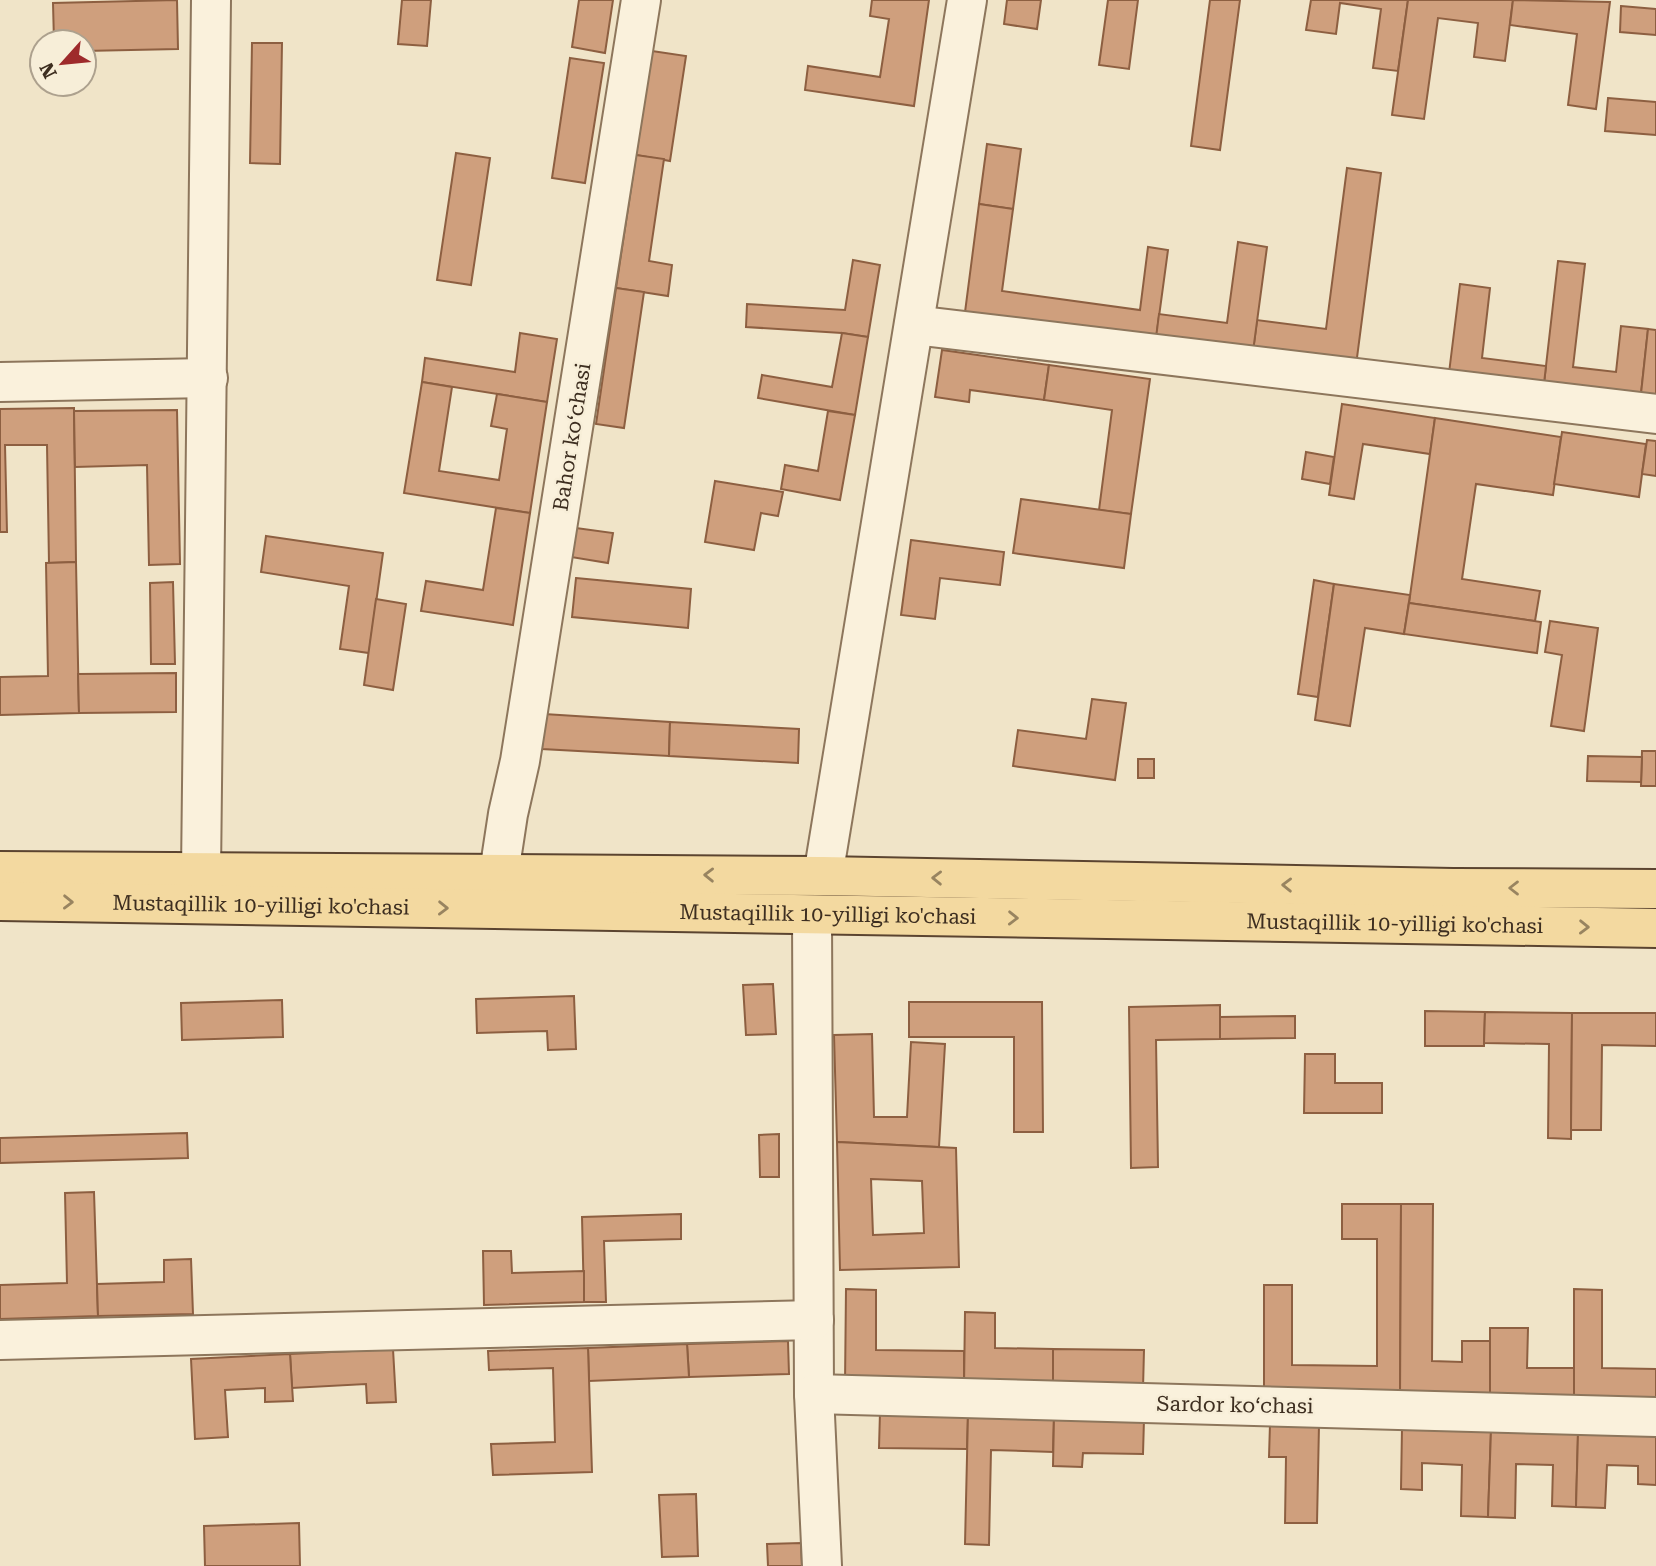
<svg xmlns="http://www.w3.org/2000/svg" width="1656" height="1566" font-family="'Roboto Serif',serif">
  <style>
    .building { fill: #cf9f7d; stroke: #8d5f41; stroke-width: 2; fill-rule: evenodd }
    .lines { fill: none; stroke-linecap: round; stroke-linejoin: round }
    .minor-casing { stroke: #8d765c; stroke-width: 42 }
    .major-casing { stroke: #5b4430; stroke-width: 42 }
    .minor { stroke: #faf1dc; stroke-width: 38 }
    .major { stroke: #f3d9a0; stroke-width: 38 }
    .oneway { stroke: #988460 }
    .labels { text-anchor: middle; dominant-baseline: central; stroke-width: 5; stroke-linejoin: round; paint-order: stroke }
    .street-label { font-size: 21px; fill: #3d2e20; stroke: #f7eed8 }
  </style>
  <rect width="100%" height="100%" fill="#f0e4c8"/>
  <g class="building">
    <polygon points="177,0 178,49 84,51 84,42 54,42 53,3"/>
    <polygon points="402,0 431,0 427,46 398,44"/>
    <polygon points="579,0 613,0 605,53 572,47"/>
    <polygon points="872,0 929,0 914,106 805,90 808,66 880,77 889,19 870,16"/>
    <polygon points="1007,0 1041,0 1037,29 1004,24"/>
    <polygon points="1108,0 1138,0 1129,69 1099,65"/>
    <polygon points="1210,0 1240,0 1220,150 1191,146"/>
    <polygon points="1311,0 1408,0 1398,71 1373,68 1381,9 1340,3 1336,34 1306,30"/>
    <polygon points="1408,0 1513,0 1505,61 1474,57 1478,23 1438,18 1424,119 1392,115"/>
    <polygon points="1513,0 1610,2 1596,109 1568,105 1577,34 1510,25"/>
    <polygon points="1621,6 1656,9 1656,35 1620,32"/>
    <polygon points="252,43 282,43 280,164 250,163"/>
    <polygon points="652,51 686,56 670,161 636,155"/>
    <polygon points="570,58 604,63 585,183 552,178"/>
    <polygon points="1608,98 1656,102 1656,135 1605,131"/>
    <polygon points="987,144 1021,149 1013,209 979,204"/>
    <polygon points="456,153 490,158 471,285 437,280"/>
    <polygon points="636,155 664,159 649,261 672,265 668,296 616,288"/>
    <polygon points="1347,168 1381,173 1355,373 1252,359 1257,320 1326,329"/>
    <polygon points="979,204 1013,209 1002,291 1140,310 1148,247 1168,250 1155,346 964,320"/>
    <polygon points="1238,242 1267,247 1252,359 1155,346 1159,314 1227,323"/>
    <polygon points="853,260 880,265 868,337 842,333 746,327 747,304 845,310"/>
    <polygon points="1558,261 1585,264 1573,367 1616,372 1621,326 1648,329 1640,403 1543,392"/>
    <polygon points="1460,284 1490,288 1482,358 1546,366 1543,392 1448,381"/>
    <polygon points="616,288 644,292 624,428 596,424"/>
    <polygon points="1648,329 1656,330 1656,405 1640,403"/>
    <polygon points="520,333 557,339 547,402 422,382 425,358 515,372"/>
    <polygon points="842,333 868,337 855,415 758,398 762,375 832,387"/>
    <polygon points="942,350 1049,365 1044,400 970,390 969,402 935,397"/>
    <polygon points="1049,365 1150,379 1131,514 1099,510 1112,410 1044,400"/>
    <polygon points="422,382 452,387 439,471 499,480 507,429 491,426 497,394 547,402 530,513 404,493"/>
    <polygon points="1342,404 1435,418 1430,454 1363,444 1354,499 1329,495"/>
    <polygon points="74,408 76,562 49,563 47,445 5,445 7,532 0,532 0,409"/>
    <polygon points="177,410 180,564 149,565 147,465 75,467 74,411"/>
    <polygon points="828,411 855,415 840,500 781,489 785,465 818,471"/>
    <polygon points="1435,418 1561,437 1553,495 1476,484 1462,579 1540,591 1535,621 1409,603"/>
    <polygon points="1562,432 1646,444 1639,497 1554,484"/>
    <polygon points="1647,440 1656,441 1656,476 1642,474"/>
    <polygon points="1306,452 1334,457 1330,484 1302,479"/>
    <polygon points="715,481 783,492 778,516 761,513 754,550 705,542"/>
    <polygon points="1021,499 1131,514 1124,568 1013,553"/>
    <polygon points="496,508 530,513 513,625 421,611 426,581 483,590"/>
    <polygon points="576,528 613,533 608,563 571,557"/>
    <polygon points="266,536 383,553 369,653 340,649 349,586 261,572"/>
    <polygon points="911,540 1004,552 1000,585 940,578 935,619 901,615"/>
    <polygon points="76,562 79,713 0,715 0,677 48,676 46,563"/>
    <polygon points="576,578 691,589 688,628 572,617"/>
    <polygon points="1314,580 1334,584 1318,697 1298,694"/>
    <polygon points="173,582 175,664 151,664 150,583"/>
    <polygon points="1334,584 1410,595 1404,634 1365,628 1350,726 1315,720"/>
    <polygon points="376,599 406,604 393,690 364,685"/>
    <polygon points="1409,603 1541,622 1537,653 1404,634"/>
    <polygon points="1550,621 1598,628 1584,731 1551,726 1562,655 1545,652"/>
    <polygon points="176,673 176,712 79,713 78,674"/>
    <polygon points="1092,699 1126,703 1115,780 1013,766 1018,730 1086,739"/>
    <polygon points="544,714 670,722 669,756 542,749"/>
    <polygon points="670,722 799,729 798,763 669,756"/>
    <polygon points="1642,751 1656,751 1656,786 1641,786"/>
    <polygon points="1588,756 1642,757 1641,782 1587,781"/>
    <rect x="1138" y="759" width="16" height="19"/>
    <polygon points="773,984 776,1034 746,1035 743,985"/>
    <polygon points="574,996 576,1049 548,1050 547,1031 477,1033 476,999"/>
    <polygon points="282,1000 283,1037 182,1040 181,1003"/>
    <polygon points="909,1002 1042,1002 1043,1132 1014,1132 1014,1037 909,1037"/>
    <polygon points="1220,1005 1220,1039 1156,1040 1158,1167 1131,1168 1129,1007"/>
    <polygon points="1425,1011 1485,1012 1484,1046 1425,1046"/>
    <polygon points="1485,1012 1572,1013 1571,1139 1548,1138 1549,1044 1484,1043"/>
    <polygon points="1572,1013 1656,1013 1656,1046 1602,1045 1601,1130 1571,1130"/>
    <polygon points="1295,1016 1295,1038 1220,1039 1220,1017"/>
    <polygon points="872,1034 874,1117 907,1117 911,1042 945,1044 939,1147 837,1142 834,1035"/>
    <polygon points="1305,1054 1335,1054 1335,1083 1382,1083 1382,1113 1304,1113"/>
    <polygon points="187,1133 188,1158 0,1163 0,1138"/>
    <polygon points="779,1134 779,1177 760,1177 759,1135"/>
    <path d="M837,1142L956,1148L959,1267L840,1270ZM871,1179L922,1181L924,1233L873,1235Z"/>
    <polygon points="94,1192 98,1316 0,1319 0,1285 67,1283 65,1193"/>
    <polygon points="1342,1204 1401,1204 1400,1400 1264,1399 1264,1285 1292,1285 1292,1365 1377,1366 1377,1239 1342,1239"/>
    <polygon points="1401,1204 1433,1204 1432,1361 1462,1362 1462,1341 1490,1341 1490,1400 1400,1400"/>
    <polygon points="681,1214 681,1239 604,1241 606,1302 584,1302 582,1217"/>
    <polygon points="483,1251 511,1251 512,1273 584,1271 584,1302 484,1305"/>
    <polygon points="191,1259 193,1314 98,1316 97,1284 164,1282 164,1260"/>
    <polygon points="846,1289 876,1290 876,1350 964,1351 964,1387 845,1385"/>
    <polygon points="1574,1289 1602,1290 1602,1368 1656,1369 1656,1404 1574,1401"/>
    <polygon points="965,1312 995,1313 995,1348 1053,1349 1053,1388 964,1387"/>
    <polygon points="1490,1328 1528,1328 1527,1368 1574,1368 1574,1401 1490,1400"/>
    <polygon points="788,1341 789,1374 689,1377 687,1344"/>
    <polygon points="687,1344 689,1377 589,1381 588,1348"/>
    <polygon points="588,1348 592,1472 493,1475 491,1444 555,1442 553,1368 489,1370 488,1351"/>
    <polygon points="393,1349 396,1402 367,1403 366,1384 292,1388 290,1354"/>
    <polygon points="1053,1349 1144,1350 1143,1389 1053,1388"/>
    <polygon points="290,1354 293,1401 265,1402 265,1388 225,1390 228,1437 195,1439 191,1359"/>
    <polygon points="880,1412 968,1414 967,1449 879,1448"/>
    <polygon points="968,1414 1054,1416 1053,1452 991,1450 989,1545 965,1544"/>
    <polygon points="1054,1416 1144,1419 1143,1454 1083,1453 1082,1467 1053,1466"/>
    <polygon points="1270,1424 1319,1425 1317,1523 1285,1523 1286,1457 1269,1457"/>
    <polygon points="1402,1427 1491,1430 1488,1517 1461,1516 1462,1465 1422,1463 1422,1490 1401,1489"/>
    <polygon points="1491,1430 1578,1433 1576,1507 1552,1506 1553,1465 1516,1464 1515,1518 1488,1517"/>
    <polygon points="1578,1433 1656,1435 1656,1485 1638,1484 1638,1466 1607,1465 1605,1508 1576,1507"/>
    <polygon points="696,1494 698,1556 662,1557 659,1495"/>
    <polygon points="299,1523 300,1566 205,1566 204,1526"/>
    <polygon points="801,1543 802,1566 768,1566 767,1544"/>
  </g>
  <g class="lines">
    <defs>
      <g id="minor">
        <polyline points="914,325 1656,414"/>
        <polyline points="0,382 208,378"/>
        <polyline points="201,873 211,0"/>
        <polyline points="499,873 508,814 520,761 641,0"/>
        <polyline points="823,876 967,0"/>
        <polyline points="812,915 814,1394 822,1566"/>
        <polyline points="0,1340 814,1320"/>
        <polyline points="814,1394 1656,1417"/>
      </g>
      <g id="major">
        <polyline points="0,871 823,876 1453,888 1656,889"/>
        <path id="s1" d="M0,901L1656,928"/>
      </g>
    </defs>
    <use href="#minor" class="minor-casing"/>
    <use href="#major" class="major-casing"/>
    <use href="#minor" class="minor"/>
    <use href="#major" class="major"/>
  </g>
  <defs><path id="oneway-chevron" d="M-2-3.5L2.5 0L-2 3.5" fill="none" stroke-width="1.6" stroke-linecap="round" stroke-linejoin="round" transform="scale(1.75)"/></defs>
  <g class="oneway">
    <use href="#oneway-chevron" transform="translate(709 875) rotate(-179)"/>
    <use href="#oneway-chevron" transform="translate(937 878) rotate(-179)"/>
    <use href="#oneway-chevron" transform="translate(1287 885) rotate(-179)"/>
    <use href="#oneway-chevron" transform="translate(1514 888) rotate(-180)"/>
    <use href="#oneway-chevron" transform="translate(68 902) rotate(1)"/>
    <use href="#oneway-chevron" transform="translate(443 908) rotate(1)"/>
    <use href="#oneway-chevron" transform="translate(1013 918) rotate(1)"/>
    <use href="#oneway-chevron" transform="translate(1584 927) rotate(1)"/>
  </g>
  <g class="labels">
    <g class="street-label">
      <text transform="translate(572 437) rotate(-81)">Bahor koʻchasi</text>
      <text stroke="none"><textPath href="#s1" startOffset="261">Mustaqillik 10-yilligi ko'chasi</textPath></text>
      <text stroke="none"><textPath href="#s1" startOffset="828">Mustaqillik 10-yilligi ko'chasi</textPath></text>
      <text stroke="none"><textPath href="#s1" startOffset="1395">Mustaqillik 10-yilligi ko'chasi</textPath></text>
      <text transform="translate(1235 1405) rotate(1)">Sardor koʻchasi</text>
    </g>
  </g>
  <g transform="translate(63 63) rotate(243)"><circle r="33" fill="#f7eed8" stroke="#ada18e" stroke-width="2"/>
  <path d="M0-5L12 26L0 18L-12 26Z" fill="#9e2a2b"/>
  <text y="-10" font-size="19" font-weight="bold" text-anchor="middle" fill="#3d2e20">N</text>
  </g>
</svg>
